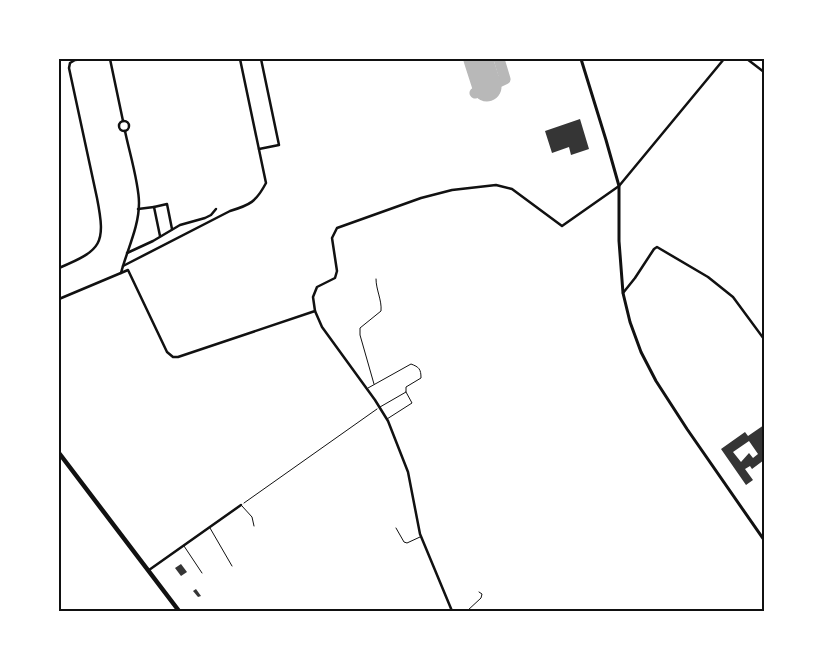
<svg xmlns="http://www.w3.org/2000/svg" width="823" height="670" font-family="'Asap Condensed',sans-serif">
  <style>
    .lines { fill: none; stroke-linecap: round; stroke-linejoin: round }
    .taxiway { stroke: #b8b8b8; stroke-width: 11 }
    .runway { stroke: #b8b8b8; stroke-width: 29 }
    .building { fill: #353535; fill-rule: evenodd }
    .path { stroke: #111; stroke-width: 1 }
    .service { stroke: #111; stroke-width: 1 }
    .minor { stroke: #111; stroke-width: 2.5 }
    .tertiary { stroke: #111; stroke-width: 3 }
    .primary { stroke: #111; stroke-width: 4.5 }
    .neatline { fill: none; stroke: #111; stroke-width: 2 }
  </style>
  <rect width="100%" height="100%" fill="#fff"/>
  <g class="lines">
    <polyline class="taxiway" points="475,93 505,79 499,59"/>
    <polyline class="runway" points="478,59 487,87"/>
  </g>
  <g class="building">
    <polygon points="580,119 589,149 571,155 569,147 552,153 545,131"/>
    <path d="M764,425V460L752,469L750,466L745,469L753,480L746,485L721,449L745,432L748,436ZM749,441L758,454L753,458L749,453L741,462L733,452Z"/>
    <polygon points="181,564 187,572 181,576 175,568"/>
    <polygon points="196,589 201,596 198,597 193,591"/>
  </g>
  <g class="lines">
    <polyline class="path" points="244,503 377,409"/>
    <g class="service">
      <path d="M374,384L360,335V328L381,311C382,300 376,290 376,279"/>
      <path d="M368,388L411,364C419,367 421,369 421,378L406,387V392L380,407"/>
      <polyline points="387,419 412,403 406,392"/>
      <polyline points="242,506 252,517 254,526"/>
      <polyline points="210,528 232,566"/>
      <polyline points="396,528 404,542 407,543 420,537"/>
      <polyline points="184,546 202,573"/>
      <polyline points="467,611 481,598 482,594 479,592"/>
    </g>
    <g class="minor">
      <polyline points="110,59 123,121"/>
      <polyline points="747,59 764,72"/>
      <circle cx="124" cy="126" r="5"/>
      <polyline points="259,149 279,145 261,59"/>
      <polyline points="138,209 154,207"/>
      <polyline points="160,236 154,207 167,204 172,229"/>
      <polyline points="127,253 153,241 180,225 205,218 211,215 216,209"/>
      <path d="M123,266L230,211C250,205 256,202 266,183L240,59"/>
      <path d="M59,268C102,250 106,244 97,198L69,68L70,63L75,60L84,59"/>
      <path d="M121,273C127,250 139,227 139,203C139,183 129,151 125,131"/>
      <polyline points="623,293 635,278 654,249 657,247 708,277 733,297 764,339"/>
      <polyline points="59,299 128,270 167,352 173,357 178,357 315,311 313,297 317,287 335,278 337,271 332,238 337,228 421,198 452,190 496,185 512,189 562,226 619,186 724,59"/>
      <polyline points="315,311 322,327 375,400 388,421 408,472 420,534 452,611"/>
      <polyline points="149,570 241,505"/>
    </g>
    <polyline class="tertiary" points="581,59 606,140 619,186 619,241 623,293 630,322 641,352 656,381 687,429 764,540"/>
    <polyline class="primary" points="59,453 179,611"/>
  </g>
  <rect width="823" height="670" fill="none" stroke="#ffffff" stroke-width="120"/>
  <rect x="60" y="60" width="703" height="550" class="neatline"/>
</svg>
